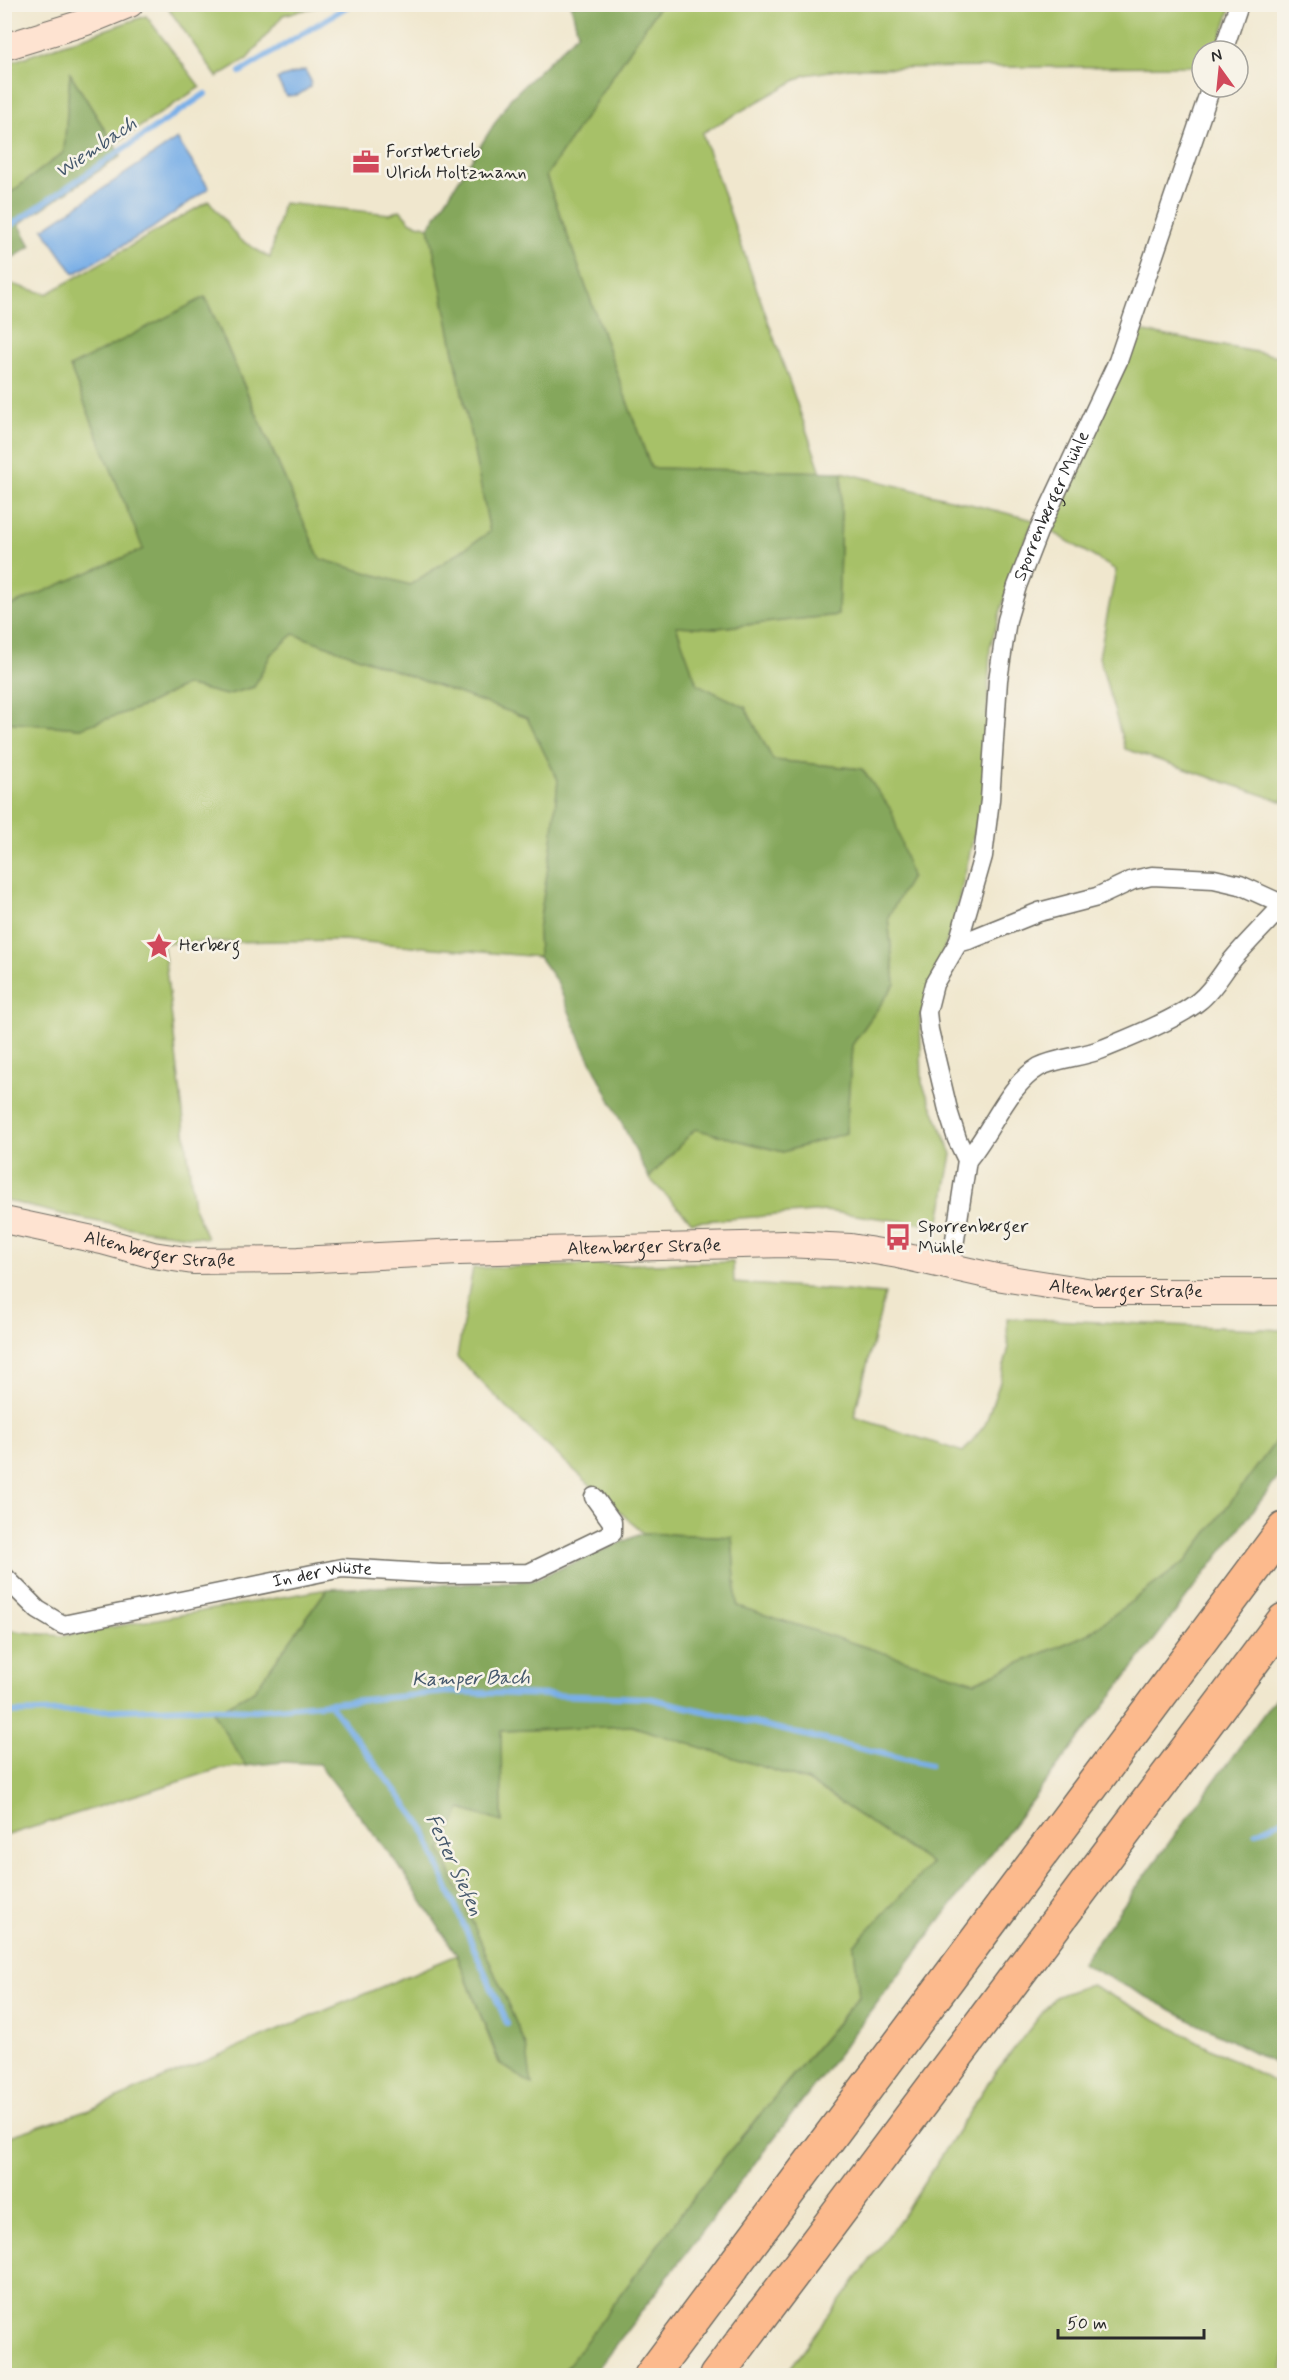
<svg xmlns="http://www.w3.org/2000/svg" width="1289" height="2380" font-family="Mynerve,sans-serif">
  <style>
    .green { fill: #a7c168; stroke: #69764a; stroke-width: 1.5 }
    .forest { fill: #85a75c; stroke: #586944; stroke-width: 1.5 }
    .water { fill: #79afe7; stroke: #526d89; stroke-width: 1.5 }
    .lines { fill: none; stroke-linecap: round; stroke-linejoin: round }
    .stream { stroke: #79afe7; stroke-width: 6 }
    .street-casing { stroke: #706d64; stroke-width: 21 }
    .secondary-casing { stroke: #706d64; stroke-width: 28 }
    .highway-casing { stroke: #706d64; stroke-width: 36 }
    .street { stroke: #fff; stroke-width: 18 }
    .secondary { stroke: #fee3d1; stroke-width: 26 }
    .highway { stroke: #fcba8d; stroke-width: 33 }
    .labels { text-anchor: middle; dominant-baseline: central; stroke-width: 5; stroke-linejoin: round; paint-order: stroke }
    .poi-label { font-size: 18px; fill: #2b2b2b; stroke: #f7f3e8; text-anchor: start }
    .street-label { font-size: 18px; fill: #2b2b2b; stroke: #f7f3e8 }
    .water-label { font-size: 20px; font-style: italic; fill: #46596d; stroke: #f7f3e8 }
  </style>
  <rect width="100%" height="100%" fill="#f7f3e8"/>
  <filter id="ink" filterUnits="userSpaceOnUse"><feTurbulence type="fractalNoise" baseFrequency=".0167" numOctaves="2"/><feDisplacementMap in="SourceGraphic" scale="12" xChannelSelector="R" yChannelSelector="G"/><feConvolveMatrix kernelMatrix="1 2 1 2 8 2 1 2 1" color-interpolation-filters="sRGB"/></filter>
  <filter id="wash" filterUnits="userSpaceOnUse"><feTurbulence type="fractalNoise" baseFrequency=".008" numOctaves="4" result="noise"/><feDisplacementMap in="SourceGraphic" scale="24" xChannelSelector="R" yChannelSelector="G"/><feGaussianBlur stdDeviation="1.35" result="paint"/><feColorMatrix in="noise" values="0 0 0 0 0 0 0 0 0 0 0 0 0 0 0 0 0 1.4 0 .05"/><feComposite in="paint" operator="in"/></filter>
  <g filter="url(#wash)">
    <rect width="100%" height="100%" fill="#f0e7ce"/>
    <g class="green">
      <polygon points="174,5 174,4 325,5 283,15 247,59 217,77 168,8"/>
      <polygon points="660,5 1232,5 1216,51 1202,51 1202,66 849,68 805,75 702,133 821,472 651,468 546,176"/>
      <polygon points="146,16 200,87 114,144 70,74 64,152 5,197 5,64"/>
      <polygon points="209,201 239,239 270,258 283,203 390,214 400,210 411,222 429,227 490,532 410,585 320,559 206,298 70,367 144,550 5,608 4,282 47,294"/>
      <polygon points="1134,330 1284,357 1284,802 1125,749 1099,657 1116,570 1046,528"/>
      <polygon points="842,472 1034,520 1012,573 990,647 984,792 954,921 920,1017 922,1083 952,1154 939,1226 825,1211 692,1222 649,1178 695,1129 783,1152 846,1133 852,1045 895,984 888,917 911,877 862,769 773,760 745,707 697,685 676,626 717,628 838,615"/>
      <path d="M294,634L527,718L558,780L552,842L538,931L539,957L343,940L163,943L194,1207L207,1238C138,1231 71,1218 5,1200L4,722L80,728L147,705L185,685L226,695L254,687L271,654Z"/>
      <polygon points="733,1262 734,1283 885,1294 854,1417 963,1452 985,1425 999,1385 1008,1351 1007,1318 1284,1330 1284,1418 1274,1444 1187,1560 1088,1634 974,1682 737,1606 732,1537 643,1533 515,1416 457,1357 473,1268"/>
      <polygon points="327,1589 254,1691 214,1713 246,1766 219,1769 5,1836 4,1630 62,1636"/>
      <polygon points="632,1726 808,1781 931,1864 854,1945 859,1996 716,2167 561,2375 5,2375 4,2138 89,2110 457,1955 499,2063 531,2084 526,2046 441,1850 461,1809 502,1822 501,1731"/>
      <polygon points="1090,1984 1284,2087 1284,2375 785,2375 902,2217 994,2074 1055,1997"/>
    </g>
    <g class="forest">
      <polygon points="571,5 660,5 546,176 651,468 842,472 838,615 717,628 676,626 697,684 745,707 773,760 862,769 892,811 911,877 888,917 895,984 852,1045 846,1133 783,1152 695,1129 649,1178 582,1043 557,982 539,957 538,931 552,842 558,780 527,718 294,634 271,654 254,687 226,695 185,685 147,705 80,728 5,722 5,608 143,549 70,367 205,297 320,559 410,585 490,532 429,227 510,99 578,33"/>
      <polygon points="70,73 121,156 19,224 31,246 5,263 5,197 64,152"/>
      <polygon points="1284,1418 1284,1470 593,2375 561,2375 716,2167 859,1997 854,1945 931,1864 808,1781 632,1726 501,1731 502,1822 461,1809 441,1850 526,2046 532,2085 500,2063 457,1955 399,1866 319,1764 283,1762 246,1766 213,1713 254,1691 327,1589 531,1581 643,1533 732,1537 737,1606 975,1682 1088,1634 1187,1560 1274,1444"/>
      <polygon points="1284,1686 1284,2068 1081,1963"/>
    </g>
    <g class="water">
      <polygon points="305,70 311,81 310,87 298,95 286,96 277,79"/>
      <polygon points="177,139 209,188 151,229 74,274 43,229"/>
    </g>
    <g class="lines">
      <g class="stream">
        <polyline points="240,72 351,4"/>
        <polyline points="4,230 205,94"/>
        <polyline points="330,1704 423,1827 450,1894 507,2023"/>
        <polyline points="4,1713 191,1708 255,1710 448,1692 649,1698 930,1765"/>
        <polyline points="1256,1832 1284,1819"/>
      </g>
    </g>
  </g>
  <g filter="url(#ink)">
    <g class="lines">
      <defs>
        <g id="street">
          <polyline points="1223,51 1239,4"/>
          <polyline points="958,943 972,939 1039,912 1097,897 1133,880 1152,876 1214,879 1240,885 1284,905"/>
          <path d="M967,1160C991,1133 1007,1086 1039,1067C1056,1058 1085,1057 1105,1048C1130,1038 1179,1018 1199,1001C1213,990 1222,973 1233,959C1249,940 1267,923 1283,905"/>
          <path id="s1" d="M951,1266L967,1160L957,1139L949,1114L929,1030L927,1012L934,984L958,943L983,856L990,800L998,680L1007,620L1017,586L1038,532L1118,361L1211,87"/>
          <path id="s2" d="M4,1576L38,1610L63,1625L342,1568L440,1574L529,1573L612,1533V1522L594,1497"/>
        </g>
        <g id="secondary">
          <polyline points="4,47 86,22 130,4"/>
          <path id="s3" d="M4,1220L102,1241L153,1255L193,1261L298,1260L459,1252L785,1244L851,1247L898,1255L996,1277L1093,1292H1284"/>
        </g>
        <g id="highway">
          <polyline points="651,2376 1284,1529"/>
          <polyline points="716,2376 1284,1620"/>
        </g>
      </defs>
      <use href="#street" class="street-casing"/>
      <use href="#secondary" class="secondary-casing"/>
      <use href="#highway" class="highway-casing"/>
      <use href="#street" class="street"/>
      <use href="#secondary" class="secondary"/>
      <use href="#highway" class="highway"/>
    </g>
  </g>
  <defs>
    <symbol id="office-bare" viewBox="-9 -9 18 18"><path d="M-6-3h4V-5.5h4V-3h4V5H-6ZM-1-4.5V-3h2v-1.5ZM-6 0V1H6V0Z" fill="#d1495b" stroke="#f7f3e8" stroke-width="2.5" paint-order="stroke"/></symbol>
    <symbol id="sight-bare" viewBox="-9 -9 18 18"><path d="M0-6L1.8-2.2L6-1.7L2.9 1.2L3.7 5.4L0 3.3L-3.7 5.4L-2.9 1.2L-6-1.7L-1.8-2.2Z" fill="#d1495b" stroke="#f7f3e8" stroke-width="2.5" paint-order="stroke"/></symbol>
    <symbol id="bus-bare" viewBox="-9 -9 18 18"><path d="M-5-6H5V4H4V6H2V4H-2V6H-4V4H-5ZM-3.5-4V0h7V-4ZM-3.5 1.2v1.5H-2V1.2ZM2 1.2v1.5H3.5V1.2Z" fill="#d1495b" stroke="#f7f3e8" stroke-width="2.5" paint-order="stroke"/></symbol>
  </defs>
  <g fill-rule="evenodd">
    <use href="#office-bare" x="347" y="143" width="38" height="38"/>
    <use href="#sight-bare" x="140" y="927" width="38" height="38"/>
    <use href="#bus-bare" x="879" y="1218" width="38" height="38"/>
  </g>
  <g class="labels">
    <g class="poi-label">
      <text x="386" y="152">Forstbetrieb<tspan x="386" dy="21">Ulrich Holtzmann</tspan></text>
      <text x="179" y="946">Herberg</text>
      <text x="918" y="1227">Sporrenberger<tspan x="918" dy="21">Mühle</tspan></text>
    </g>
    <g class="street-label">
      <text stroke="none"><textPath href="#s1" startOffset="788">Sporrenberger Mühle</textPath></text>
      <text stroke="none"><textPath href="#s3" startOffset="159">Altenberger Straße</textPath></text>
      <text stroke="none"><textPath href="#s3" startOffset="645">Altenberger Straße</textPath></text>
      <text stroke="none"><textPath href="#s3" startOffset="1131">Altenberger Straße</textPath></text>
      <text stroke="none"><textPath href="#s2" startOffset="342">In der Wüste</textPath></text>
    </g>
    <g class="water-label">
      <text transform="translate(96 148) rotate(-34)">Wiembach</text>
      <text transform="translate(471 1679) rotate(-1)">Kamper Bach</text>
      <text transform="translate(454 1865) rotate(65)">Fester Siefen</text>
    </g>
  </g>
  <rect width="1289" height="2380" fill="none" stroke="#f7f3e8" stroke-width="24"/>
  <g transform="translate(1220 69) rotate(345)"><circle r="28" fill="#f7f3e8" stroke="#a5a39c" stroke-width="1.5"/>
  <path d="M0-4.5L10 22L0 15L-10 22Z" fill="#d1495b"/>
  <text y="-9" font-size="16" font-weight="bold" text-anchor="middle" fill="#2b2b2b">N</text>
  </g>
  <path d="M1058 2329v9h146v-9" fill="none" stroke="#2b2b2b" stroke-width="3"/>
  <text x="1067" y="2329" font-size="18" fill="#2b2b2b" stroke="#f7f3e8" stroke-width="4.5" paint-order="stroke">50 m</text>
</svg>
